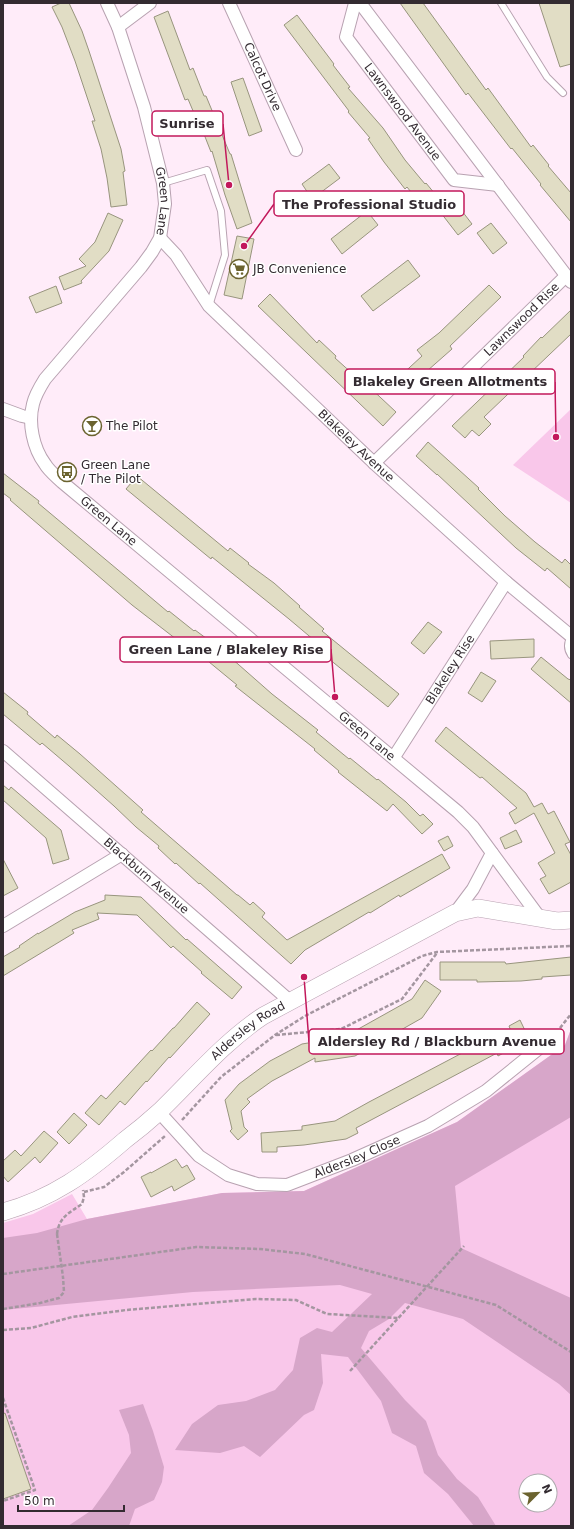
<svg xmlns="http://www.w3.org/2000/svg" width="574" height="1529" font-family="'DejaVu Sans',sans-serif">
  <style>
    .green { fill: #f9c7ea; fill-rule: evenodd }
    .forest { fill: #d7a6c9 }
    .building { fill: #e1ddc5; stroke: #98957e }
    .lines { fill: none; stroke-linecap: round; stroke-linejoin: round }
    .lane-casing { stroke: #b8a2b1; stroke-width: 8 }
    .street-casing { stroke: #b8a2b1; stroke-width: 14 }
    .secondary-casing { stroke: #b8a2b1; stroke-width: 18 }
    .path { stroke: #a496a0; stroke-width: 2.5; stroke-dasharray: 4 2; stroke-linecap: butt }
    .lane { stroke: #fff; stroke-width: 6 }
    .street { stroke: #fff; stroke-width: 12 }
    .secondary { stroke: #fff; stroke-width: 17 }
    .path-bridge { stroke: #a496a0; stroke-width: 2.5; stroke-dasharray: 4 2; stroke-linecap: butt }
    .labels { text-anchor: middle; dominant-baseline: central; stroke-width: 3; stroke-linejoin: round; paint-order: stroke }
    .street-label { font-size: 12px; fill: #332b31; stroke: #fff }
    .poi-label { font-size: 12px; fill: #332b31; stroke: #fff; text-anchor: start }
    .leader { fill: none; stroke: #c2185b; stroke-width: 1.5 }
    .callout-dot { fill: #c2185b; stroke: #fff; stroke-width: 1.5 }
    .callout { fill: #fff; stroke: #c2185b; stroke-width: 1.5 }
    .callout-label { font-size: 13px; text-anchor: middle; font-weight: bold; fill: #332b31 }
  </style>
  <rect width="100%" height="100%" fill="#ffecf9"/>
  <g class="green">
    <polygon points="571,409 571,503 513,465"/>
    <path d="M571,1029V1526H3V1223L33,1214L72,1194L87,1219L222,1193L304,1191L457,1122L565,1045ZM526,1481H550V1505H526Z"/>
  </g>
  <g class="forest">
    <polygon points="571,1029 571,1117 455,1186 461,1248 571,1298 571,1395 559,1384 463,1319 405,1303 389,1319 369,1331 361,1348 405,1400 426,1421 438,1455 457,1479 478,1497 496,1526 474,1526 448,1494 424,1473 416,1446 392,1433 381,1401 348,1357 321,1354 323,1383 314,1410 304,1415 260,1457 244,1446 220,1453 175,1450 192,1424 218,1405 246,1401 275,1390 293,1370 300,1338 317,1328 332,1332 372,1294 340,1285 193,1292 3,1310 3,1238 37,1233 87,1219 222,1193 304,1191 457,1122 565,1045"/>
    <polygon points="143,1404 153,1431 164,1467 162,1482 154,1500 135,1509 129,1526 68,1526 92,1510 108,1488 131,1453 129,1435 119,1410"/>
  </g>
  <g class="building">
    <polygon points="61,3 69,3 82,31 89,51 121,149 125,171 123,172 127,205 111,207 107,178 101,149 92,121 95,121 75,61 62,27 52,7"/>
    <polygon points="400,3 423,3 486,90 488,88 531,147 533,145 549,165 548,166 571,193 571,222 540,185 541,184 512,148 511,149 468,93 466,95"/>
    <polygon points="539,3 571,3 571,64 560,67"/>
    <polygon points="168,11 190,70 193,68 204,96 206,96 230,154 231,154 252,223 237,229 225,195 212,151 211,152 200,124 199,125 188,99 185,100 154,17"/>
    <polygon points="297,15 334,64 333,65 350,87 348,88 383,128 405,160 425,184 426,183 444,205 430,216 407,187 405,189 384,162 368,139 370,138 348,112 349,111 284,25"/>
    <polygon points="243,78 262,131 249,136 231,82"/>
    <polygon points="329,164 340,178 312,199 302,184"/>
    <polygon points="455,202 472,224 458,235 441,213"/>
    <polygon points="367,211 378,225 342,254 331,239"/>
    <polygon points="108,213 123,220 109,251 81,281 82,283 64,290 59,277 86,266 79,259 95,242"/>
    <polygon points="491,223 507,243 493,254 477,233"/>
    <polygon points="237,236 254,239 242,299 224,295"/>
    <polygon points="408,260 420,276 373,311 361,296"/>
    <polygon points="489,285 501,297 450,346 452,349 427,371 428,373 408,391 397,379 422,356 417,350 439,333"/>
    <polygon points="56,286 62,303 36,313 29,297"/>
    <polygon points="270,294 317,343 319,340 336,356 335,358 364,384 365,383 396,412 383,426 258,306"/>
    <polygon points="571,310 571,334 484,417 491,424 479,436 472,430 465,438 452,426 524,357 523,356 541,337 542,338"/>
    <polygon points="428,442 479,488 478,489 505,516 535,542 562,563 565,559 571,565 571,589 547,568 545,571 516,548 437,474 437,475 416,456"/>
    <polygon points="3,473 39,501 38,503 136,585 168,612 169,611 194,631 195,630 222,650 272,694 318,730 316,732 349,759 350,758 377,780 378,779 406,802 420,816 423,814 433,824 422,834 393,804 387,811 338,772 339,771 314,750 315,749 235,686 237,685 203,657 177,638 176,639 132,605 10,500 11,499 3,493"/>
    <polygon points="137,476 228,551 230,548 249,563 248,564 274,583 300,606 299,607 324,629 322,631 399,694 388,707 318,650 321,646 289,619 212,557 211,559 126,489"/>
    <polygon points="428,622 442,632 424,654 411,643"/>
    <polygon points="534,639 534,657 491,659 490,641"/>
    <polygon points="541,657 568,679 571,680 571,703 531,669"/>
    <polygon points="481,672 496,681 482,702 468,693"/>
    <polygon points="3,692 28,712 27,714 55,738 57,735 80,754 143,810 141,812 237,895 238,895 250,905 253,902 265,913 262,917 287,940 442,854 450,868 400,897 399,895 370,913 369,912 305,950 291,964 200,883 199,884 176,863 175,864 158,848 159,846 136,827 114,806 69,766 42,743 40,745 3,714"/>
    <polygon points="446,727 526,793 534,807 542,803 548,814 554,811 570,842 565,844 571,855 571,882 549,894 540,879 546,876 538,863 555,853 534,813 515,824 509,813 517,808 482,777 480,778 435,741"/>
    <polygon points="3,785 9,790 11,787 61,830 69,859 53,864 46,838 3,800"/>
    <polygon points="516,830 522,842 505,849 500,838"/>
    <polygon points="448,836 453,846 444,851 438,841"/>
    <polygon points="3,859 18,888 3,896"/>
    <polygon points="105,895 141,897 186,940 187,939 242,987 232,999 201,973 202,972 173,946 171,948 137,915 97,913 99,919 72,930 74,933 3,976 3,957 20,947 19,946 38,933 38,934 75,912 105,900"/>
    <polygon points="571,957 571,975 542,977 542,979 521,981 477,982 477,980 440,980 440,962 505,962 506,964"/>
    <polygon points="425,980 441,991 422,1018 355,1056 315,1062 315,1058 272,1081 247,1099 250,1102 241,1111 244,1127 248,1131 238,1140 230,1131 232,1129 225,1100 239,1084 270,1061 302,1044 344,1037 412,999"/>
    <polygon points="197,1002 210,1014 170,1058 169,1057 147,1082 146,1081 125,1105 120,1101 99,1125 85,1113 101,1095 106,1099 151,1050 152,1051 173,1028 174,1028"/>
    <polygon points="520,1020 531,1043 515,1051 513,1048 498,1056 497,1053 356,1128 358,1133 346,1139 304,1145 277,1147 277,1152 262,1152 261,1133 302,1130 302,1126 335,1121 369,1102 483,1042 484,1044 511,1031 509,1026"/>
    <polygon points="74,1113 87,1125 69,1144 57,1132"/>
    <polygon points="44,1131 58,1143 40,1163 35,1157 8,1182 3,1176 3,1161 15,1150 21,1156"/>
    <polygon points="176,1159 182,1168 187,1165 195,1179 174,1191 172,1186 151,1197 141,1177 151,1172 151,1173"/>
    <polygon points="5,1413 31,1489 3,1499 3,1414"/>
  </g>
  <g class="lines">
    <defs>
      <g id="lane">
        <polyline points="501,3 547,77 563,93"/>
        <polyline points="163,183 207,170 221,211 225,255 209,306"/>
        <path d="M571,637C567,643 567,649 571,655"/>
      </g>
      <g id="street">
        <path id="s1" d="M107,3L118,27L144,107L163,183L165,204L160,238L152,252L141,267L45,379C40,387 35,395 33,404C28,423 33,448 45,464C49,471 57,477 62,482L458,812L473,827L540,918"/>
        <path id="s2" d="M229,3L296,150"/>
        <path id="s3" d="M355,3L346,37L454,180L498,185"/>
        <polyline points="360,3 571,282"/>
        <polyline points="118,27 150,3"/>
        <path id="s4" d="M160,238L176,255L209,306L374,463L506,582L571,636"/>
        <polyline points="3,409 22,416 31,418"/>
        <path id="s5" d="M374,463L566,276"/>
        <path id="s6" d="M3,751L290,1001"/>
        <path id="s7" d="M394,757L506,582"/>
        <polyline points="455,913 473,889 492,853"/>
        <polyline points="3,926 122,854"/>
        <path id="s8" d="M159,1112L199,1156L228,1175L257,1184L287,1185L352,1160L428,1126L486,1091L553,1037"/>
      </g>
      <g id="secondary">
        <path id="s9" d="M3,1212C53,1198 87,1173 125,1140C137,1131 149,1121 160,1111C194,1078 224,1042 263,1016L455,913L478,908L557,921L571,920"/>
      </g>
    </defs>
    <use href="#lane" class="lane-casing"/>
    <use href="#street" class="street-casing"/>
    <use href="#secondary" class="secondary-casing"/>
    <g class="path">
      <polyline points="560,1028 571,1014"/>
      <polyline points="276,1035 341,1029 402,999 437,953"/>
      <polyline points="182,1120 221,1077 275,1035 305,1016 422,956 437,952 571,946"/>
      <polyline points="84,1192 104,1187 124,1172 165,1136"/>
      <path d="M57,1234C59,1217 69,1213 82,1204L84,1197L83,1190"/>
      <polyline points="3,1274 196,1247 260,1249 305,1254 496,1305 571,1352"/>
      <polyline points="3,1309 40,1303 59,1298 64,1292 63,1277"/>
      <polyline points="3,1330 31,1328 72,1317 126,1310 256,1299 296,1300 327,1314 398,1318"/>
      <polyline points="350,1371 464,1246"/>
      <polyline points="3,1398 35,1490 3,1501"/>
    </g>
    <use href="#lane" class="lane"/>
    <use href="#street" class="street"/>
    <use href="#secondary" class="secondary"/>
    <polyline class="path-bridge" points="57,1234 63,1277"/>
  </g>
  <defs>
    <symbol id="supermarket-ring" viewBox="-11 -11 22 22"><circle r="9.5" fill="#fff" stroke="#6b632f" stroke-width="1.5"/><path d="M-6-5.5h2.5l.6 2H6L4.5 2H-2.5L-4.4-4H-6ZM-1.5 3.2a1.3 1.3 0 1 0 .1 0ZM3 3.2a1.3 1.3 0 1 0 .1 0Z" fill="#6b632f"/></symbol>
    <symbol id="bar-ring" viewBox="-11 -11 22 22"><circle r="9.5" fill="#fff" stroke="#6b632f" stroke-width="1.5"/><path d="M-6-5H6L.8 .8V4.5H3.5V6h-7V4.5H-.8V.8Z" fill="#6b632f"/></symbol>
    <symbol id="bus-ring" viewBox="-11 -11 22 22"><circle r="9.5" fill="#fff" stroke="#6b632f" stroke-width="1.5"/><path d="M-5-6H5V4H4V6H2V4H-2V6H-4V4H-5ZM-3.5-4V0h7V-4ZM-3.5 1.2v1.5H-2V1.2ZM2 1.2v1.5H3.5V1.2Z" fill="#6b632f"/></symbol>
  </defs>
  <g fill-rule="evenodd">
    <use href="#supermarket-ring" x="228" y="258" width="22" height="22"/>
    <use href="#bar-ring" x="81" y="415" width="22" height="22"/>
    <use href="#bus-ring" x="56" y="461" width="22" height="22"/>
  </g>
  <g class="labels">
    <g class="street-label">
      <text stroke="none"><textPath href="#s2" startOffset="81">Calcot Drive</textPath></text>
      <text stroke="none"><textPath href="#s3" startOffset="129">Lawnswood Avenue</textPath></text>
      <text stroke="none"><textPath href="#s1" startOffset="207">Green Lane</textPath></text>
      <text stroke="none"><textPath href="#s5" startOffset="206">Lawnswood Rise</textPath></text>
      <text stroke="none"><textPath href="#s4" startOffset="287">Blakeley Avenue</textPath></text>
      <text stroke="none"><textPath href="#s1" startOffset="603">Green Lane</textPath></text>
      <text stroke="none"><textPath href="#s7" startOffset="104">Blakeley Rise</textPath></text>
      <text stroke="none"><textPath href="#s1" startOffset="939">Green Lane</textPath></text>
      <text stroke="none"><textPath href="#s6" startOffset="190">Blackburn Avenue</textPath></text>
      <text stroke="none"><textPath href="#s9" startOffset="308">Aldersley Road</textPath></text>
      <text stroke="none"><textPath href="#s8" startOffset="230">Aldersley Close</textPath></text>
    </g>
    <g class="poi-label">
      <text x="253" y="269">JB Convenience</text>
      <text x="106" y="426">The Pilot</text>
      <text x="81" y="465">Green Lane<tspan x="81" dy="14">/ The Pilot</tspan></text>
    </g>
  </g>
  <path class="leader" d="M229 185L223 124M244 246L274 204M556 437L555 382M335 697L331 649M304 977L309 1042"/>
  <g class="callout-dot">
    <circle cx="229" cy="185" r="4"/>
    <circle cx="244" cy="246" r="4"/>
    <circle cx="556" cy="437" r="4"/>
    <circle cx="335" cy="697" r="4"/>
    <circle cx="304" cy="977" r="4"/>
  </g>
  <g class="callout">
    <rect x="152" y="111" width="71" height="25" rx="4"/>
    <rect x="274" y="191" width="190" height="25" rx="4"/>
    <rect x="345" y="369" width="210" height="25" rx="4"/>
    <rect x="120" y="637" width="211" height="25" rx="4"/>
    <rect x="309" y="1029" width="255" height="25" rx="4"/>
  </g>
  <g class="callout-label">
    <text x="187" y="128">Sunrise</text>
    <text x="369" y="209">The Professional Studio</text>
    <text x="450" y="386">Blakeley Green Allotments</text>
    <text x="226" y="654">Green Lane / Blakeley Rise</text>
    <text x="437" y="1046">Aldersley Rd / Blackburn Avenue</text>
  </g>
  <rect width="574" height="1529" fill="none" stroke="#332b31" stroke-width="8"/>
  <g transform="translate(538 1493) rotate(66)"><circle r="19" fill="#ffffff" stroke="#adaaad"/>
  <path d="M0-3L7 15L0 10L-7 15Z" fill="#6b632f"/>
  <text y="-6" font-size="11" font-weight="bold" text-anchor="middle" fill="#332b31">N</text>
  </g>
  <path d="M18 1505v6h106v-6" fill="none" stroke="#332b31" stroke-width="2"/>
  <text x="24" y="1505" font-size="12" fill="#332b31" stroke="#ffffff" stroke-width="3" paint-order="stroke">50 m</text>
</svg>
